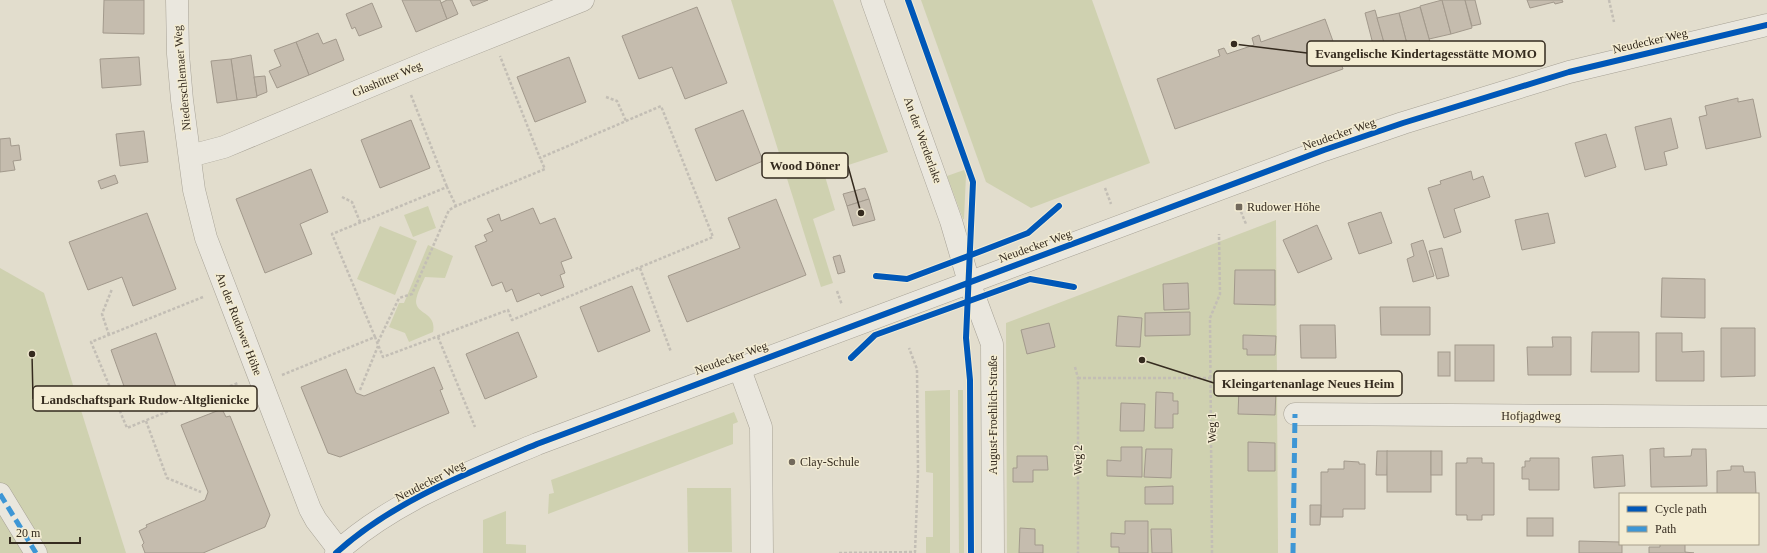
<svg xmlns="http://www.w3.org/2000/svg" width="1767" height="553" font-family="Georgia,serif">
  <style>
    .green { fill: #cfd1b0 }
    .building { fill: #c5bcae; stroke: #a2998c }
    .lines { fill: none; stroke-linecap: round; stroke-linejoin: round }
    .minor-casing { stroke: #a7a296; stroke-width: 23 }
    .path { stroke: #c3beb5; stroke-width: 2.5; stroke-dasharray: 3 2; stroke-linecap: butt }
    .minor { stroke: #eae7de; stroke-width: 22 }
    .quiet { stroke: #3e96d5; stroke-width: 5; stroke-dasharray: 10 5; stroke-linecap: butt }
    .cycleway-casing { stroke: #f3ecd3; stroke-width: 8 }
    .cycleway { stroke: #0057b8; stroke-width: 6 }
    .poi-dot { fill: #72695c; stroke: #f3ecd3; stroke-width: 1.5 }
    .labels { text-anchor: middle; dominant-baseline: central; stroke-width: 3; stroke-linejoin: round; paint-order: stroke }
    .street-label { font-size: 12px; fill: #352b1f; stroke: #f3ecd3 }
    .poi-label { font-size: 12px; fill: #352b1f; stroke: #f3ecd3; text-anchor: start }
    .leader { fill: none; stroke: #352b1f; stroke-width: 1.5 }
    .callout-dot { fill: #352b1f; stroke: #f3ecd3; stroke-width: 1.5 }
    .callout { fill: #f3ecd3; stroke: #352b1f; stroke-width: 1.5 }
    .callout-label { font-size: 13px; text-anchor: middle; font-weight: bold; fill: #352b1f }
  </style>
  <rect width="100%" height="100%" fill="#e2ddcd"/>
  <g class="green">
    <polygon points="731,0 833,0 888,152 824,173 835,210 813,219 833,283 821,287"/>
    <polygon points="921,0 1092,0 1150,163 1031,208 986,182"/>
    <polygon points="964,170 966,175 964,219 963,219 947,176"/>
    <polygon points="428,206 436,228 413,237 404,215"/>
    <polygon points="1276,220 1278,553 1007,553 1006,323"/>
    <polygon points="380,226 417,241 395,295 357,279"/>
    <path d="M428,245L453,256L445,278L425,277C422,284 417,293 416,301C416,315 437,312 433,332L409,342L405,333L389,327L399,303H404Z"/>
    <polygon points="0,268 44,293 126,553 0,553"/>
    <polygon points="950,390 950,553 926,553 926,537 933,537 933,473 926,472 925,391"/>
    <polygon points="958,390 963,390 964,553 959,553"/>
    <polygon points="734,412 738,422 733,424 733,444 548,514 549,494 554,493 551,480"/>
    <polygon points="687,488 731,488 732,552 688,552"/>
    <polygon points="506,511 506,544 526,545 526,553 483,553 483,520"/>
  </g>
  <g class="building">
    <polygon points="104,0 144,0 144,34 103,33"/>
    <polygon points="402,0 440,0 447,19 416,32"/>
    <polygon points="447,0 452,0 458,14 447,19 441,3"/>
    <polygon points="470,0 488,0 473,6"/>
    <polygon points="1442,0 1451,34 1429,39 1420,6"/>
    <polygon points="1442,0 1465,0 1472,28 1451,34"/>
    <polygon points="1465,0 1475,0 1481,24 1472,26"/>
    <polygon points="1527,0 1562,0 1563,2 1555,4 1554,2 1530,8"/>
    <polygon points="372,3 382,27 359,36 355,27 352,29 346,14"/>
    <polygon points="697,7 727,83 685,99 672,67 639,79 622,36"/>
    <polygon points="1420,7 1430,42 1408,48 1399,13"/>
    <polygon points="1375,10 1387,53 1376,56 1365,13"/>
    <polygon points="1399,13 1408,48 1387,53 1377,18"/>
    <polygon points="1325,19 1343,69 1175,129 1157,79 1220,56 1218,50 1224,48 1227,54 1254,45 1252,38 1259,35 1261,42"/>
    <polygon points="318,33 323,44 336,39 344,60 309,75 296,42"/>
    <polygon points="296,42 309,75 277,88 269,71 281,66 274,50"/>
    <polygon points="251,55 257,97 237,100 231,59"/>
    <polygon points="139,57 141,85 102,88 100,59"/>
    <polygon points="569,57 586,102 535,122 517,77"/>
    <polygon points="231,59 237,100 217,103 211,61"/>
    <polygon points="265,76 267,92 257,96 254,77"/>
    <polygon points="1738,98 1738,102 1753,99 1761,137 1706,149 1699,117 1707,115 1705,106"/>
    <polygon points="743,110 763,161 716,181 695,129"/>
    <polygon points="1671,118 1678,148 1664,152 1667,165 1645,170 1635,127"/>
    <polygon points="411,120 430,168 380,188 361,140"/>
    <polygon points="144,131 148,162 120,166 116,134"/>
    <polygon points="1606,134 1616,167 1585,177 1575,143"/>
    <polygon points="10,138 11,146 19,145 21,160 13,161 15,170 0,172 0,139"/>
    <polygon points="311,169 328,212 300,224 312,254 265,273 236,199"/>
    <polygon points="1471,171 1473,180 1483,176 1490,197 1454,209 1461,232 1444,238 1428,188 1441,184 1440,181"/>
    <polygon points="115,175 118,183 101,189 98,181"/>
    <polygon points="865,188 869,199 847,206 843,194"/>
    <polygon points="776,199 806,275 687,322 668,276 740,248 728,218"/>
    <polygon points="869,199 875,220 853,226 847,206"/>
    <polygon points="533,208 540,224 555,218 572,258 561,262 565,273 560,275 564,287 541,296 539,293 517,302 512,289 506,292 502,282 492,286 475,246 487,241 484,235 493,231 487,219 499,214 501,221"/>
    <polygon points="1381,212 1392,243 1359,254 1348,223"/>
    <polygon points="147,213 176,289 133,306 122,277 88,290 69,242"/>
    <polygon points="1548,213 1555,243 1522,250 1515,220"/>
    <polygon points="1317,225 1332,259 1298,273 1283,240"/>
    <polygon points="1423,240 1434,276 1413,282 1407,259 1414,256 1411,244"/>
    <polygon points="1442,248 1449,276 1437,279 1429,251"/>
    <polygon points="840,255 845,272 838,274 833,257"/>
    <polygon points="1235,270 1275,270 1275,305 1234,304"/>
    <polygon points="1662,278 1705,279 1705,318 1661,317"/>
    <polygon points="1188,283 1189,309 1164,310 1163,284"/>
    <polygon points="632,286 650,331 598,352 580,307"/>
    <polygon points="1380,307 1430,307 1430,335 1381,335"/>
    <polygon points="1190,312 1190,335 1145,336 1145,313"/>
    <polygon points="1118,316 1142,318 1140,347 1116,346"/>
    <polygon points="1049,323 1055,347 1027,354 1021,330"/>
    <polygon points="1300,325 1335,325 1336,358 1301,358"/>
    <polygon points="1721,328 1755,328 1755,376 1721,377"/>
    <polygon points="518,332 537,377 485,399 466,354"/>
    <polygon points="1592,332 1639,332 1639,372 1591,372"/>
    <polygon points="156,333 176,387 130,403 111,350"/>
    <polygon points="1656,333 1682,333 1682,352 1704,351 1704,381 1656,381"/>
    <polygon points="1243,335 1276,336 1275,355 1247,355 1247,349 1243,349"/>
    <polygon points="1552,337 1571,337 1571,375 1528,375 1527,347 1553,347"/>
    <rect x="1455" y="345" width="39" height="36"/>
    <rect x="1438" y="352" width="12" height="24"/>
    <polygon points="434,367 443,389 440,390 449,413 340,457 328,453 301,387 346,369 356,393 364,396"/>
    <polygon points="1239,389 1276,390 1275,415 1238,414"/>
    <polygon points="1156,392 1173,393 1173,401 1178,401 1178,414 1173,414 1173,428 1155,428"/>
    <polygon points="1121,403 1145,404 1144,431 1120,431"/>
    <polygon points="222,409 226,417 230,416 270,515 265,527 203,553 145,553 142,545 144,543 139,531 147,527 146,525 205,500 208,492 181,425"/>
    <polygon points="1248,442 1275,443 1275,471 1248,471"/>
    <polygon points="1121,447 1142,447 1142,477 1107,476 1107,460 1121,461"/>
    <polygon points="1664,448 1664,457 1691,456 1692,449 1706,449 1707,486 1651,487 1650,449"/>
    <polygon points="1146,449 1172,449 1171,478 1144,477"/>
    <polygon points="1377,451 1388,451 1387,475 1376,475"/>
    <rect x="1387" y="451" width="44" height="41"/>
    <rect x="1431" y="451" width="11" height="24"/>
    <polygon points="1623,455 1625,486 1594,488 1592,457"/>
    <polygon points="1017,456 1047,456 1048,470 1033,470 1033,482 1013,482 1013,468 1017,468"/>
    <polygon points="1467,458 1482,458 1482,463 1494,463 1494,515 1482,515 1482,520 1467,520 1467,515 1456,515 1456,463 1467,463"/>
    <polygon points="1530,458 1559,458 1559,490 1529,490 1529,479 1522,479 1522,467 1525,467 1525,461 1530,461"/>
    <polygon points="1344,461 1359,462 1359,464 1365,464 1365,509 1343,509 1343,517 1321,517 1321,472 1328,472 1328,469 1344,469"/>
    <polygon points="1731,466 1743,466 1744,472 1755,472 1756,494 1717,494 1717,471 1731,470"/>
    <polygon points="1173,486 1173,504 1145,504 1145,487"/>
    <polygon points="1310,505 1321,505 1320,525 1310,525"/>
    <rect x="1527" y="518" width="26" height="18"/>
    <polygon points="1125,521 1148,521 1148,553 1119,553 1119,547 1111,547 1111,533 1125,534"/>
    <polygon points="1020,528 1035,529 1035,545 1043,545 1043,553 1019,553"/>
    <polygon points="1151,529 1171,529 1172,553 1152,553"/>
    <polygon points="1579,541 1620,542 1620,544 1622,544 1622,553 1579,553"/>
    <polygon points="1660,544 1685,544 1685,552 1694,553 1649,553 1649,547 1660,547"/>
  </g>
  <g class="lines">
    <defs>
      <g id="minor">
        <polyline points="177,0 178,54 182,100 194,190 206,238 310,509 316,520 339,550"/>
        <polyline points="872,0 951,221 969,282 992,344 993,553"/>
        <polyline points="190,156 224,147 440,57 583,0"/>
        <polyline points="739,367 761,427 762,553"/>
        <polyline points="1295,414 1767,417"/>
        <polyline points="0,494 36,553"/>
        <path d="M336,553C393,501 468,473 537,444L1324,150L1403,123L1569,72L1767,25"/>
      </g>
    </defs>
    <use href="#minor" class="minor-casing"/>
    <g class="path">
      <polyline points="1609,0 1614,22"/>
      <polyline points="411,95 447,187"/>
      <polyline points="606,97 617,101 626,121"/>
      <polyline points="1105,188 1111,204"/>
      <polyline points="342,197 352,202 360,222"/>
      <polyline points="1239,207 1246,224"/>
      <polyline points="640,268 671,352"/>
      <polyline points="837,291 842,305"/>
      <polyline points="203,297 91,342 127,428 238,383"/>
      <polyline points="109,335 102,314 112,289"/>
      <polyline points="375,337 332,234 447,187 456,206 545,169 540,158"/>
      <polyline points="438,337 475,427"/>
      <polyline points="378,342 399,298 412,294 449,210 456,206"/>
      <polyline points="1075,367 1078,378 1078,553"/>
      <polyline points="282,375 375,337 383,357 508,310 512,320 713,237 661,106 540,158 500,56"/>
      <polyline points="1078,378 1211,378"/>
      <polyline points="360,390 378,346"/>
      <polyline points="146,421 167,478 201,492"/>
      <polyline points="839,553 915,552 918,472 917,369 909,348"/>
      <polyline points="1212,553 1210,318 1220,294 1219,234"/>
    </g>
    <use href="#minor" class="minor"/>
    <g class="quiet">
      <polyline points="0,494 36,553"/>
      <polyline points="1293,553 1295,414"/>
    </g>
    <defs>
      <g id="cycleway">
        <polyline points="908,0 973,182 966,338 970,380 971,553"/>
        <polyline points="876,276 907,279 971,255 1028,233 1059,206"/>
        <polyline points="851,358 875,335 1030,279 1074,287"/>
        <path d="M336,553C393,501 468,473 537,444L1324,150L1403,123L1569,72L1767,25"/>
      </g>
    </defs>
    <use href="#cycleway" class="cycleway-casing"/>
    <use href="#cycleway" class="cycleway"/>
  </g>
  <g class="poi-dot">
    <rect x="1235" y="203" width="8" height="8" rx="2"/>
    <circle cx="792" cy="462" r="4"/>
  </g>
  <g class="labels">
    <g class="street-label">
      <text transform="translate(1650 41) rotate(-13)">Neudecker Weg</text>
      <text transform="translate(182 78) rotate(-95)">Niederschlemaer Weg</text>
      <text transform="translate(387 79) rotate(-23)">Glashütter Weg</text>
      <text transform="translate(1339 134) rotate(-19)">Neudecker Weg</text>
      <text transform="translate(923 140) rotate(70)">An der Werderlake</text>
      <text transform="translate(1035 246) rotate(-20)">Neudecker Weg</text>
      <text transform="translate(239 324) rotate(69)">An der Rudower Höhe</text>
      <text transform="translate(731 358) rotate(-20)">Neudecker Weg</text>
      <text transform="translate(993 415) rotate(-90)">August-Froehlich-Straße</text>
      <text x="1531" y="416">Hofjagdweg</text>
      <text transform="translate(1212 428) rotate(-90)">Weg 1</text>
      <text transform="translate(1078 460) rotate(-90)">Weg 2</text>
      <text transform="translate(430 481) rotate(-27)">Neudecker Weg</text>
    </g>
    <g class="poi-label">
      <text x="1247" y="207">Rudower Höhe</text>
      <text x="800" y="462">Clay-Schule</text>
    </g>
  </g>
  <path class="leader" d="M1234 44L1307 53M861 213L848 166M1142 360L1214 383M32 354L33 399"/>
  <g class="callout-dot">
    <circle cx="1234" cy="44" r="4"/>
    <circle cx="861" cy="213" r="4"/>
    <circle cx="1142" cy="360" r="4"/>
    <circle cx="32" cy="354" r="4"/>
  </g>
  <g class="callout">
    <rect x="1307" y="41" width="238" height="25" rx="4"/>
    <rect x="762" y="153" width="86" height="25" rx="4"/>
    <rect x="1214" y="371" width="188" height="25" rx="4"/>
    <rect x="33" y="386" width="224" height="25" rx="4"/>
  </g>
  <g class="callout-label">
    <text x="1426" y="58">Evangelische Kindertagesstätte MOMO</text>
    <text x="805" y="170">Wood Döner</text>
    <text x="1308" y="388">Kleingartenanlage Neues Heim</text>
    <text x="145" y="404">Landschaftspark Rudow-Altglienicke</text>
  </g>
  <rect x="1619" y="493" width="140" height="52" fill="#f3ecd3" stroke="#a79f8b"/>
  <rect x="1627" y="506" width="20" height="6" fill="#0057b8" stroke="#a79f8b"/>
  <text x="1655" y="513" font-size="12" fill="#352b1f">Cycle path</text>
  <rect x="1627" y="526" width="20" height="6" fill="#3e96d5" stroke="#a79f8b"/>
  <text x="1655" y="533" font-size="12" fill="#352b1f">Path</text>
  <path d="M10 537v6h70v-6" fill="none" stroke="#352b1f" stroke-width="2"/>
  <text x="16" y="537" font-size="12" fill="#352b1f" stroke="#f3ecd3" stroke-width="3" paint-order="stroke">20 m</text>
</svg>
